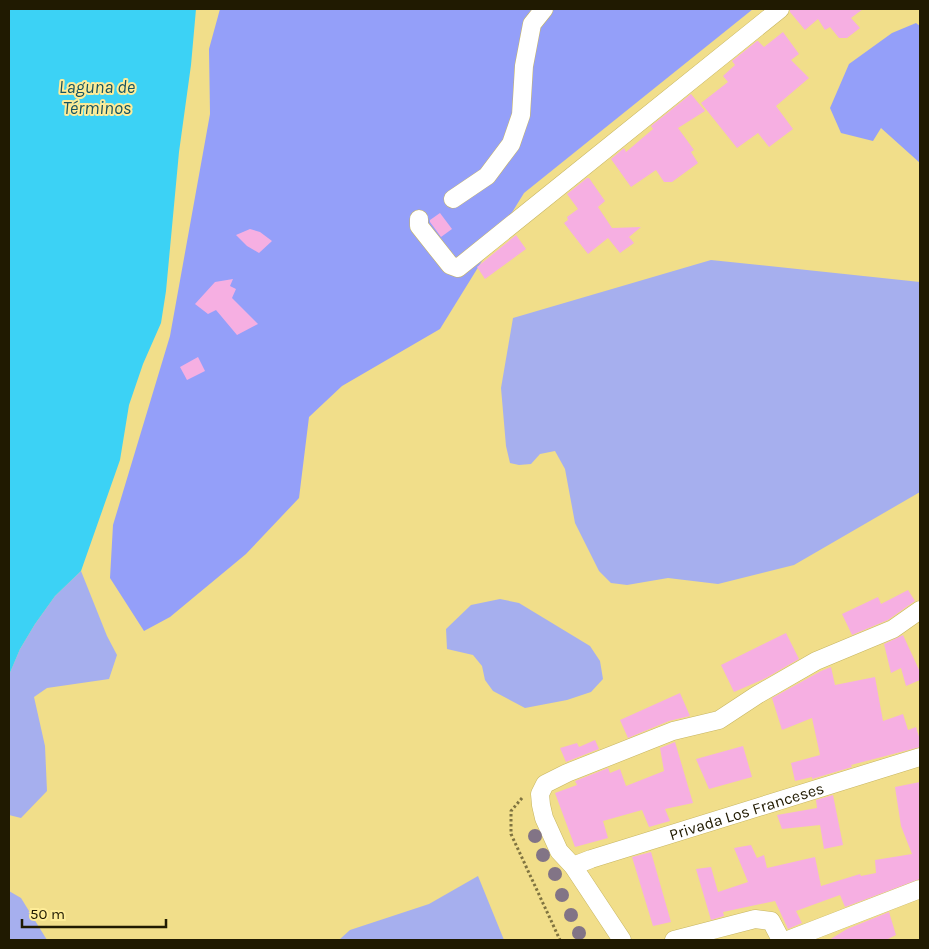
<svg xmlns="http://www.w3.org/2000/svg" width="929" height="949" font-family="Karla,sans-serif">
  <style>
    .green { fill: #a6afee }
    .forest { fill: #949ff9 }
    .water { fill: #3cd2f5 }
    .building { fill: #f6afe2 }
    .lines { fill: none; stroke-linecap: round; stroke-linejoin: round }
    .street-casing { stroke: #c7b561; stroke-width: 19 }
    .path { stroke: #7f7340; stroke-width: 3; stroke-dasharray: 2.5 2.5; stroke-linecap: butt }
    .street { stroke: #fff; stroke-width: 18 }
    .tree { fill: #827486 }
    .labels { text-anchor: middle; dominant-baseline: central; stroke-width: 4; stroke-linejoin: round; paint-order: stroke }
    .street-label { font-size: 16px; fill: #201a01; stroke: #feec97 }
    .water-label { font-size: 18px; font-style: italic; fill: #165361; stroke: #feec97 }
  </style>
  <rect width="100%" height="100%" fill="#f1de8a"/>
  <g class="green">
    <polygon points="711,260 920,282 920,492 794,565 718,584 668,578 627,585 611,583 599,571 575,523 565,469 555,451 540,454 531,464 519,465 510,463 506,446 501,388 513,318"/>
    <polygon points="81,571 107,636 117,655 109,679 47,688 34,697 45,746 47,791 21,818 9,815 9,675 20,649 35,624 55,596"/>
    <polygon points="500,599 519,603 590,646 600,661 603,679 591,692 567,700 525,708 493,691 485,680 482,666 473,655 447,649 446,629 471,605"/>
    <polygon points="478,876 504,940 339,940 350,930 429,904"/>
    <polygon points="9,891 21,898 47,940 9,940"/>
  </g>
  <g class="forest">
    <polygon points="220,9 753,9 524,193 440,329 342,386 309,417 299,498 246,554 170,617 144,631 110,578 113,525 170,336 210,114 209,49"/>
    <polygon points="916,23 920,26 920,163 881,128 873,141 841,133 830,108 849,64 892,33"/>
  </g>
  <polygon class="water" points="9,9 196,9 191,65 179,152 166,291 161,323 143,364 129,405 120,460 81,571 55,596 35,624 20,649 9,675"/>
  <g class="building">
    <polygon points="790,9 863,9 851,18 860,28 847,38 839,38 830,27 825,30 818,19 805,30 790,12"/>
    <polygon points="783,32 799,54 791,60 809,78 776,106 793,129 769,147 758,133 737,148 701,103 728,82 723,76 735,65 732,61 757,41 758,41 764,47"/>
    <polygon points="691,94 705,111 678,128 694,150 691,152 698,163 672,182 664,182 656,170 631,187 611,159 624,148 626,152 653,129 651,126"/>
    <polygon points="587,178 589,178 605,201 598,207 612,228 641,227 629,237 634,243 620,253 608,238 588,254 564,223 568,220 567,217 578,209 567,194"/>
    <polygon points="440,213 452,229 441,237 430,222 430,220"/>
    <polygon points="250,229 260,232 272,241 259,253 247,246 236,235"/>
    <polygon points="516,235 526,249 485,279 477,267"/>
    <polygon points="233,279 230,286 236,289 232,298 258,324 237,335 216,310 208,314 195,304 215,282"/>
    <polygon points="198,357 205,371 187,380 180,367"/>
    <polygon points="908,590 915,601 888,620 852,635 842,614 878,597 881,604"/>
    <polygon points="786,633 799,659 766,678 734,692 721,665"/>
    <polygon points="903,635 920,672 920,680 906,686 901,668 891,673 884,644"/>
    <polygon points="831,667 835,685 875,677 883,721 903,714 908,730 916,727 920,740 920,747 851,765 852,767 812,779 812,777 795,781 791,763 820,755 812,718 782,730 772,698 821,671"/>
    <polygon points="680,693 690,716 669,721 628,738 620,720"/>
    <polygon points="595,740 599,749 566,762 560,748 577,743 579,747"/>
    <polygon points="675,742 693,803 665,809 670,821 649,827 642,810 603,821 608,838 575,847 555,793 577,785 575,781 608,768 610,773 620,769 626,786 664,771 660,748"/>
    <polygon points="743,746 752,777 709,789 696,759"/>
    <polygon points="920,782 920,879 845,907 840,895 796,911 802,923 788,929 775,901 723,912 724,916 711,920 696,869 711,867 718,892 748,882 734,848 751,845 757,858 764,855 767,868 815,857 821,886 860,874 861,876 876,873 875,860 912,854 901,826 895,787"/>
    <polygon points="833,795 843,845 824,849 820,825 782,829 777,815 817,808 816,800"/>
    <polygon points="651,852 671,922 653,926 632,857"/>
    <polygon points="889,912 896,935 886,940 829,940 847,929"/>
  </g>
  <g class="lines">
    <defs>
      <g id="street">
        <polyline points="453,199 487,176 511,144 521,115 524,66 532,24 544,9"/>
        <polyline points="419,219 419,226 450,265 458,268 780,9"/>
        <path id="s1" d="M573,866L591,859L920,757"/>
        <polyline points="622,940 573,866 559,851 544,818 541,805 540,794 545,784 567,773 673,731 719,720 757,695 816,661 893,629 920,610"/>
        <polyline points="674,940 755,919 771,921 781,940"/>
        <polyline points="788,940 920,889"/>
      </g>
    </defs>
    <use href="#street" class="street-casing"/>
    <polyline class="path" points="522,798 511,811 511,834 560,940"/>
    <use href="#street" class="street"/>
  </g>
  <g class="tree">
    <circle cx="535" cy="836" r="7"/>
    <circle cx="543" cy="855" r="7"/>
    <circle cx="555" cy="874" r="7"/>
    <circle cx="562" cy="895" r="7"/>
    <circle cx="571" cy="915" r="7"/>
    <circle cx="579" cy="933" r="7"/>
  </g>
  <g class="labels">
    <g class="street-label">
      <text stroke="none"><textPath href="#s1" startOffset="182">Privada Los Franceses</textPath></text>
    </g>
    <g class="water-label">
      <text x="97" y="87">Laguna de<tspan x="97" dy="21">Términos</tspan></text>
    </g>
  </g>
  <rect width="929" height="949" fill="none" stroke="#201a01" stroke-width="20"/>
  <path d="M22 919v8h144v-8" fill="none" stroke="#201a01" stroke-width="2.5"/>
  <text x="30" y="919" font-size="15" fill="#201a01" stroke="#feec97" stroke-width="4" paint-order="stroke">50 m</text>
</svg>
